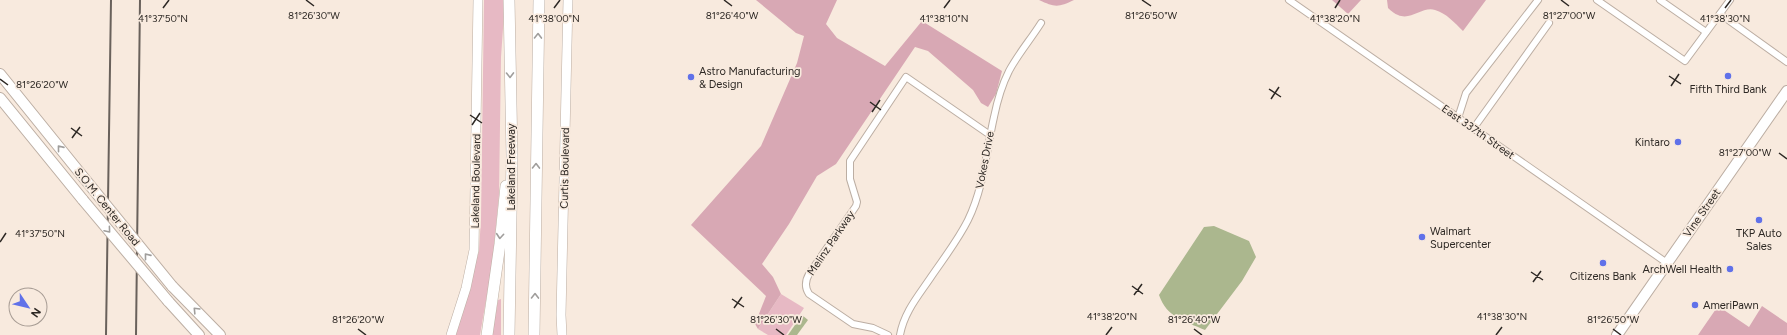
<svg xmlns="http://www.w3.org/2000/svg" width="1787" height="335" font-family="Figtree,sans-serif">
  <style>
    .green { fill: #e7b9c4 }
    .forest { fill: #d8a8b4 }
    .water { fill: #abb78e }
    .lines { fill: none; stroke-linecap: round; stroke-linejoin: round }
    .street-casing { stroke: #bcaea3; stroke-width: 8 }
    .secondary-casing { stroke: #bcaea3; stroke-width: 10 }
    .primary-casing { stroke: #bcaea3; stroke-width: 12 }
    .highway-casing { stroke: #bcaea3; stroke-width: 12 }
    .street { stroke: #fff; stroke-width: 6 }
    .secondary { stroke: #fff; stroke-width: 9 }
    .primary { stroke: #fff; stroke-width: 10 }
    .highway { stroke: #fff; stroke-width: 11 }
    .rail { stroke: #69615b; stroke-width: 2 }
    .primary-bridge-casing { stroke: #bcaea3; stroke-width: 12; stroke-linecap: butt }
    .primary-bridge { stroke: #fff; stroke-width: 10 }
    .oneway { stroke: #a09e9c }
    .ticks { fill: none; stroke: #2d2824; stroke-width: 1.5 }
    .poi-dot { fill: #6071e9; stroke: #f8eade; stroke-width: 1.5 }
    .labels { text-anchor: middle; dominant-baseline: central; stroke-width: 3.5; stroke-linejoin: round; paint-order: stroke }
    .poi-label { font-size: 11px; fill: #2d2824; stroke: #f8eade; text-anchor: start }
    .street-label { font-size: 11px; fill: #2d2824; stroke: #f8eade }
    .ticks-label { font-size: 10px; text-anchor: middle; fill: #2d2824; stroke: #f8eade; stroke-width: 3.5; stroke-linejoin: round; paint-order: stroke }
  </style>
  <rect width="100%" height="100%" fill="#f8eade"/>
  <g class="green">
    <polygon points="484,0 505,0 501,57 499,195 492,266 480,335 455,335 479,251 481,218"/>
    <polygon points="781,294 804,308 786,335 768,335 758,329"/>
    <polygon points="501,299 501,335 492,335 498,300"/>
  </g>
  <g class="forest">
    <polygon points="756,0 837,0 826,24 837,38 885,66 922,21 1002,71 996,94 988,107 981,103 973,90 928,51 915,47 836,164 817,176 789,224 762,264 773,277 781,294 758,329 755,324 766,296 691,225 761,146 797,63 804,36 796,33"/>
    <path d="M1039,0H1074C1058,8 1054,7 1039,0Z"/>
    <polygon points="1332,0 1361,0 1348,14"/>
    <path d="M1387,0H1486L1463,31C1455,23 1446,13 1435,10C1423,6 1411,21 1398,15C1395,14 1391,11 1388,8Z"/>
    <polygon points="1718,306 1749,327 1762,306 1787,323 1787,335 1698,335"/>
  </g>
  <g class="water">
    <path d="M1214,226L1249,241L1256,257L1242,281L1205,330C1185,321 1167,318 1159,295L1204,227Z"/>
    <polygon points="802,315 808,320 797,335 788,335"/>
  </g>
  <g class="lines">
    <defs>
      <g id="street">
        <polyline points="1289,0 1667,263"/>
        <polyline points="1597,0 1685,61 1730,0"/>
        <polyline points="1660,0 1706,32"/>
        <polyline points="1720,14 1787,62"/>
        <polyline points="1458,118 1466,93 1538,0"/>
        <polyline points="1473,129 1549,23"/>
        <path d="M888,335L873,328L853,324L809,294C805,288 805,281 809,274L856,206L857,202L850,179V161L906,77L990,135"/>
        <path d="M900,335C904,312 919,295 931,277C944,258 958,240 968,220C984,187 986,152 994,117C997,102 1002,85 1009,71C1018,54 1031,39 1041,23"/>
      </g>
      <g id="secondary">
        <polyline points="451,335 466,288 474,250 478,0"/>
        <polyline points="562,335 561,315 568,0"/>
      </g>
      <g id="primary">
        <polyline points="0,74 84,178"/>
        <polyline points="0,98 83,200"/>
        <polyline points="172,286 220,335"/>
        <polyline points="168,301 199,335"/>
        <polyline points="1617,335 1787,91"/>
      </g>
      <g id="highway">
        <polyline points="509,0 512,156 509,335"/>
        <polyline points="487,335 500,244 506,186"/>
        <polyline points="534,335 539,0"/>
      </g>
    </defs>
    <use href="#street" class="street-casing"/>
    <use href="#secondary" class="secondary-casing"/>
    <use href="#primary" class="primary-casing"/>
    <use href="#highway" class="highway-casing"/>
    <use href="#street" class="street"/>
    <use href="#secondary" class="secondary"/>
    <use href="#primary" class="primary"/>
    <use href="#highway" class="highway"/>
    <g class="rail">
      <polyline points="106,335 111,0"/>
      <polyline points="136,335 140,0"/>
    </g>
    <defs>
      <g id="primary-bridge">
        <polyline points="84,178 172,286"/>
        <polyline points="83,200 168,301"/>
      </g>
    </defs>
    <use href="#primary-bridge" class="primary-bridge-casing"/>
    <use href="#primary-bridge" class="primary-bridge"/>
  </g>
  <defs><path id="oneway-chevron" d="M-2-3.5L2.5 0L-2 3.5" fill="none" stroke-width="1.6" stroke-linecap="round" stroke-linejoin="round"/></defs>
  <g class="oneway">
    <use href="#oneway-chevron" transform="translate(538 36) rotate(-89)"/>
    <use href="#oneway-chevron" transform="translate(510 75) rotate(89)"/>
    <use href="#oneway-chevron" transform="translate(60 148) rotate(-129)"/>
    <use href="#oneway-chevron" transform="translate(536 166) rotate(-89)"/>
    <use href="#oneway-chevron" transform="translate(108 230) rotate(50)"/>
    <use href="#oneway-chevron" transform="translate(500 236) rotate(95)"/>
    <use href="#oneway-chevron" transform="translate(147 256) rotate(-129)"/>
    <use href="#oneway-chevron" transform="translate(535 296) rotate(-89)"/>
    <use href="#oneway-chevron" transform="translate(196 310) rotate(-134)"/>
  </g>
  <path class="ticks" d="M306,0L314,6M724,0L732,6M1142,0L1151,6M1561,0L1569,6M163,8L169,0M554,8L560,0M944,8L950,0M1335,8L1340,0M1725,8L1731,0M1669,76L1681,84M0,79L8,85M1671,86L1679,74M1269,89L1281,97M1271,99L1279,87M870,102L881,110M872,112L880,100M470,115L482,123M472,125L480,113M71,128L82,136M72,138L80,127M1779,153L1787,159M0,242L6,233M1531,272L1543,280M1533,282L1541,271M1132,286L1143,294M1134,295L1142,284M732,299L744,307M734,308L742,297M358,329L366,335M776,329L784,335M1194,329L1202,335M1613,329L1621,335M1106,335L1112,327M1496,335L1502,327"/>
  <g class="poi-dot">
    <circle cx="1728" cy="76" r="4"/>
    <circle cx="691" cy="77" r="4"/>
    <circle cx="1678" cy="142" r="4"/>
    <circle cx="1759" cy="220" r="4"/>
    <circle cx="1422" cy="237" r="4"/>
    <circle cx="1603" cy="263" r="4"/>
    <circle cx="1730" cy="269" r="4"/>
    <circle cx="1695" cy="305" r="4"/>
  </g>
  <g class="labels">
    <g class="poi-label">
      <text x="699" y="71">Astro Manufacturing<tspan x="699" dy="13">&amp; Design</tspan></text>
      <text x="1728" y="89" text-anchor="middle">Fifth Third Bank</text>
      <text x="1670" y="142" text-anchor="end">Kintaro</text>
      <text x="1430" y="231">Walmart<tspan x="1430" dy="13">Supercenter</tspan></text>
      <text x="1759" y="233" text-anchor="middle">TKP Auto<tspan x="1759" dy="13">Sales</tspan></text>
      <text x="1722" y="269" text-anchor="end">ArchWell Health</text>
      <text x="1603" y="276" text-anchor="middle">Citizens Bank</text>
      <text x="1703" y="305">AmeriPawn</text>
    </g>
    <g class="street-label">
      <text transform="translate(1478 132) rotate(35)">East 337th Street</text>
      <text transform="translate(985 160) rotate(-79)">Vokes Drive</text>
      <text transform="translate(511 167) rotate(-90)">Lakeland Freeway</text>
      <text transform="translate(565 168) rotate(-89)">Curtis Boulevard</text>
      <text transform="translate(476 181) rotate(-89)">Lakeland Boulevard</text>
      <text transform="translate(107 207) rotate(51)">S.O.M. Center Road</text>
      <text transform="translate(1702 213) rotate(-55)">Vine Street</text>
      <text transform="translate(831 243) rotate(-56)">Melinz Parkway</text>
    </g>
  </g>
  <g class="ticks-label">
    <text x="314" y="19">81°26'30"W</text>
    <text x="732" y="19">81°26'40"W</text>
    <text x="1151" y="19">81°26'50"W</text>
    <text x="1569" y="19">81°27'00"W</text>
    <text x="163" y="22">41°37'50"N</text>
    <text x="554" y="22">41°38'00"N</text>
    <text x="944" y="22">41°38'10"N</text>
    <text x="1335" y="22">41°38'20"N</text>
    <text x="1725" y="22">41°38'30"N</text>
    <text x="42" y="88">81°26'20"W</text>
    <text x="1745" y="156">81°27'00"W</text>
    <text x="40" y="237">41°37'50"N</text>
    <text x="1112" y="320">41°38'20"N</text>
    <text x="1502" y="320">41°38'30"N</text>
    <text x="358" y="323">81°26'20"W</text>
    <text x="776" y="323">81°26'30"W</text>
    <text x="1194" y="323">81°26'40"W</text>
    <text x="1613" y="323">81°26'50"W</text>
  </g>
  <g transform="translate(28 307) rotate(125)"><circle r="19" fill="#f8eade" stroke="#a79c94"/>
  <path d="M0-3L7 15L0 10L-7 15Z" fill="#6071e9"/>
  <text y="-6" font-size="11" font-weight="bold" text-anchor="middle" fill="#2d2824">N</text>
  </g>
</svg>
